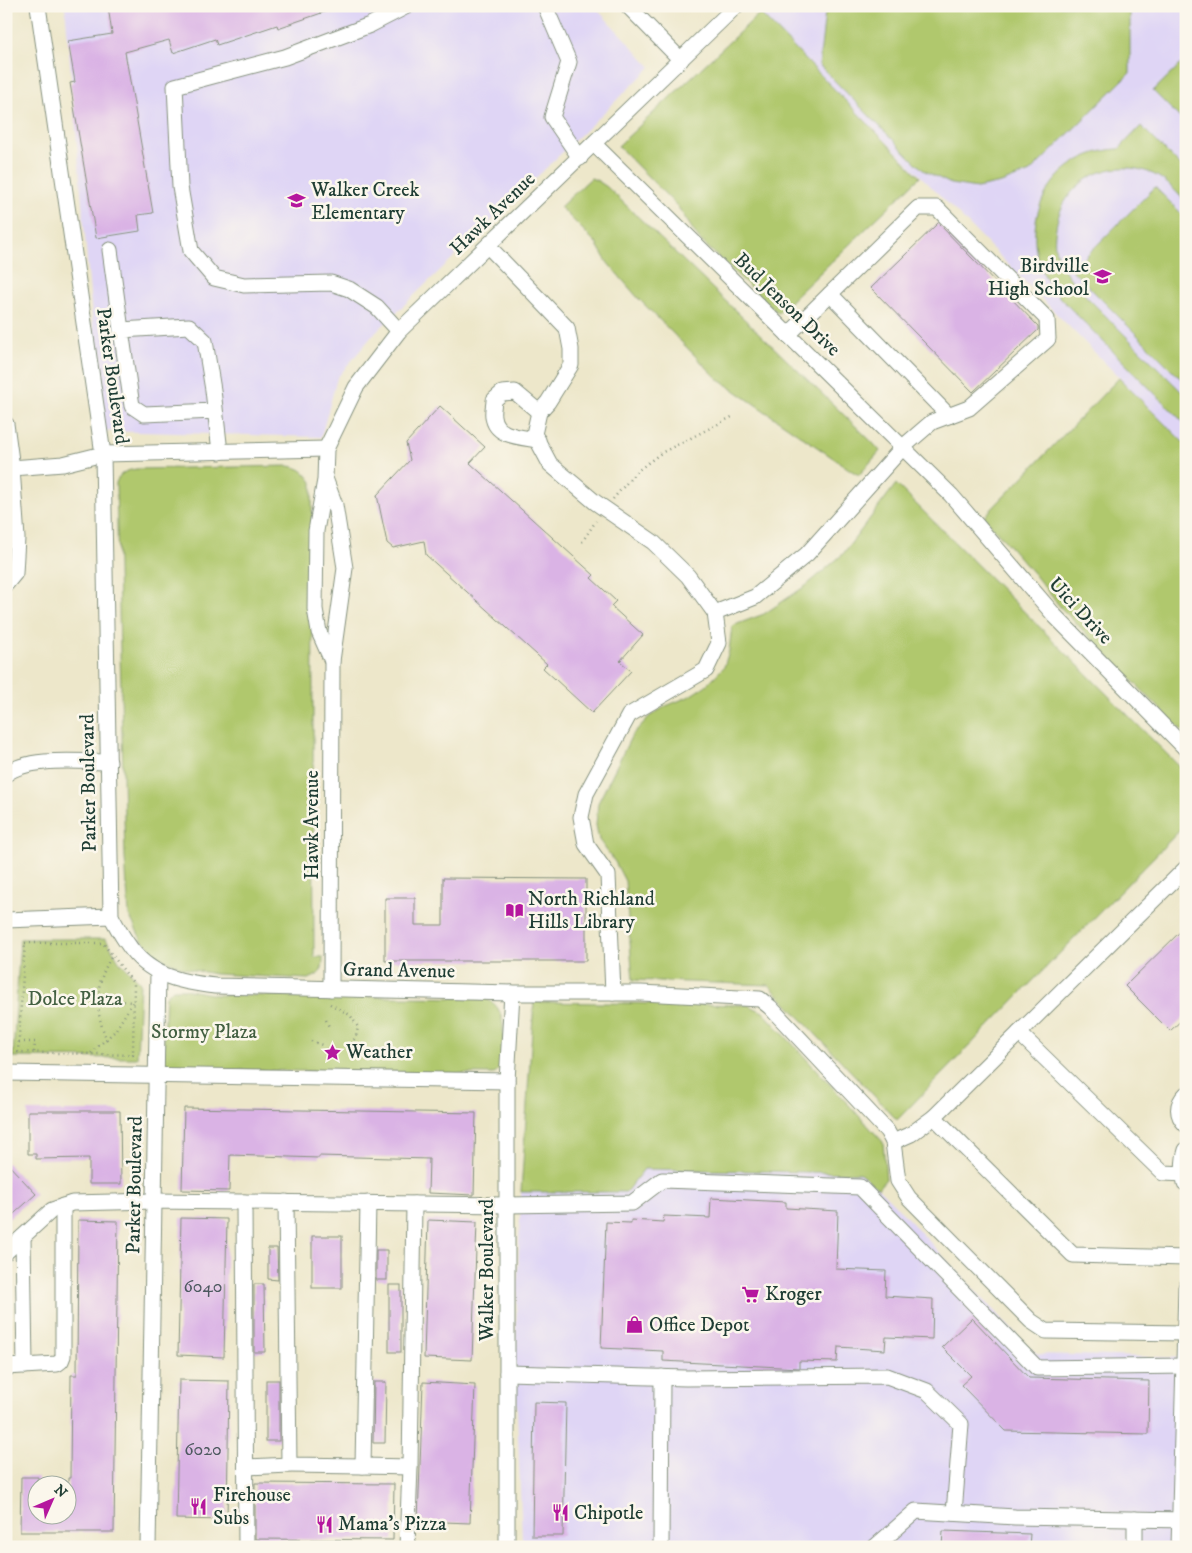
<svg xmlns="http://www.w3.org/2000/svg" width="1192" height="1553" font-family="'IM FELL DW Pica',serif">
  <style>
    .built { fill: #dfd5f5 }
    .green { fill: #b0c86d; stroke: #688250 }
    .building { fill: #dab3e5 }
    .lines { fill: none; stroke-linecap: round; stroke-linejoin: round }
    .minor-casing { stroke: #86927f; stroke-width: 17 }
    .path { stroke: #86927f; stroke-width: 2.5; stroke-dasharray: 1 4; stroke-linecap: butt }
    .minor { stroke: #fff; stroke-width: 15 }
    .labels { text-anchor: middle; dominant-baseline: central; stroke-width: 5; stroke-linejoin: round; paint-order: stroke }
    .number-label { font-size: 18px; fill: #4e5a60 }
    .poi-label { font-size: 20px; fill: #1f3d34; stroke: #fbf7ec; text-anchor: start }
    .street-label { font-size: 20px; fill: #1f3d34; stroke: #fbf7ec }
    .park-label { font-size: 20px; fill: #436042; stroke: #fbf7ec }
  </style>
  <rect width="100%" height="100%" fill="#fbf7ec"/>
  <filter id="ink" filterUnits="userSpaceOnUse"><feTurbulence type="fractalNoise" baseFrequency=".02" numOctaves="2"/><feDisplacementMap in="SourceGraphic" scale="10" xChannelSelector="R" yChannelSelector="G"/><feConvolveMatrix kernelMatrix="1 2 1 2 8 2 1 2 1" color-interpolation-filters="sRGB"/></filter>
  <filter id="wash" filterUnits="userSpaceOnUse"><feTurbulence type="fractalNoise" baseFrequency=".0096" numOctaves="4" result="noise"/><feDisplacementMap in="SourceGraphic" scale="20" xChannelSelector="R" yChannelSelector="G"/><feGaussianBlur stdDeviation="1.12" result="paint"/><feColorMatrix in="noise" values="0 0 0 0 0 0 0 0 0 0 0 0 0 0 0 0 0 1.4 0 .05"/><feComposite in="paint" operator="in"/></filter>
  <g filter="url(#wash)">
    <rect width="100%" height="100%" fill="#ede7ca"/>
    <g class="built">
      <polygon points="65,6 594,6 651,67 373,335 337,378 321,437 102,431"/>
      <polygon points="767,6 1186,6 1186,445 760,13"/>
      <polygon points="644,1169 860,1173 868,1178 897,1207 1029,1348 1038,1354 1186,1358 1186,1547 527,1547 522,1538 515,1359 521,1192 626,1192"/>
    </g>
    <g class="green">
      <polygon points="831,6 1125,6 1130,11 1130,73 1030,172 1001,183 977,188 951,184 923,170 819,65 825,13"/>
      <polygon points="760,13 920,177 778,313 699,239 678,207 618,146"/>
      <polygon points="1186,59 1186,124 1153,91"/>
      <path d="M1141,126L1186,171V202C1177,193 1168,182 1157,176C1114,153 1062,181 1056,228C1054,237 1054,247 1057,255C1061,267 1068,275 1075,285L1186,396V425L1061,299C1050,286 1041,273 1037,256C1025,201 1064,151 1119,149Z"/>
      <polygon points="591,178 598,181 607,187 871,441 880,451 859,475 852,471 718,379 638,298 607,262 596,243 560,207"/>
      <polygon points="1155,187 1186,218 1186,384 1072,270"/>
      <polygon points="1119,378 1186,445 1186,735 1061,608 1034,574 984,517"/>
      <path d="M289,466C301,468 305,472 312,482L314,957H323C323,970 321,975 308,979L215,974L183,968L159,957L141,939L129,915L125,858L116,483C120,472 126,471 136,469Z"/>
      <polygon points="896,484 1186,773 1186,824 897,1120 769,985 633,980 625,881 615,862 599,840 596,825 598,803 632,735 650,716 666,706 688,697 705,686 724,667 729,651 732,626 764,614 807,585 843,554"/>
      <polygon points="20,939 106,939 119,961 140,982 137,1058 13,1057"/>
      <path d="M173,989H183L216,995L482,998C511,1004 502,1041 501,1063L499,1069L494,1074L170,1069L166,1066L163,1060L166,996Z"/>
      <polygon points="534,1002 748,1005 763,1012 883,1142 886,1179 878,1188 860,1173 644,1169 626,1192 521,1192"/>
    </g>
    <g id="blocks">
      <g class="building">
        <polygon points="108,6 335,6 336,8 278,28 277,25 217,45 215,39 173,53 169,40 125,52 153,213 138,215 140,231 96,238 70,83 75,82 68,41 112,34"/>
        <polygon points="938,223 1038,326 1038,330 973,392 871,288"/>
        <polygon points="440,406 485,447 470,463 594,575 591,578 616,601 611,606 643,635 620,661 631,671 592,713 543,668 547,664 426,555 424,541 393,548 387,543 377,495 410,460 406,443"/>
        <polygon points="443,878 586,879 586,961 385,961 385,898 415,898 415,925 443,925"/>
        <polygon points="1186,926 1186,1016 1170,1031 1125,986"/>
        <polygon points="184,1108 476,1113 474,1195 428,1193 429,1159 319,1156 319,1158 230,1155 229,1191 182,1190"/>
        <polygon points="28,1111 120,1111 121,1184 89,1184 89,1158 36,1159 36,1154 28,1154"/>
        <polygon points="6,1162 36,1194 6,1221"/>
        <polygon points="711,1198 786,1202 786,1208 838,1211 836,1269 886,1271 885,1296 933,1299 932,1339 886,1337 885,1350 838,1347 837,1362 799,1361 799,1368 663,1361 663,1351 601,1348 606,1222 631,1223 631,1220 663,1222 664,1216 710,1218"/>
        <polygon points="181,1218 227,1219 224,1357 178,1355"/>
        <polygon points="78,1220 118,1221 114,1532 20,1532 21,1477 38,1477 38,1516 68,1516 68,1478 70,1478 71,1375 77,1375"/>
        <polygon points="428,1220 477,1222 472,1360 424,1358"/>
        <rect x="312" y="1236" width="30" height="52"/>
        <polygon points="268,1248 277,1248 278,1280 268,1279"/>
        <rect x="376" y="1250" width="11" height="30"/>
        <polygon points="254,1284 264,1284 265,1352 254,1352"/>
        <rect x="389" y="1285" width="12" height="67"/>
        <polygon points="972,1318 1029,1378 1149,1381 1148,1434 1006,1431 961,1385 971,1376 942,1347"/>
        <polygon points="179,1380 229,1381 227,1520 176,1519"/>
        <rect x="266" y="1380" width="13" height="61"/>
        <polygon points="374,1382 386,1382 385,1443 373,1443"/>
        <polygon points="423,1382 475,1385 470,1523 418,1521"/>
        <polygon points="534,1402 566,1403 563,1536 532,1536"/>
        <polygon points="255,1483 394,1484 393,1540 255,1539"/>
        <polygon points="943,1531 1030,1534 1029,1547 942,1547"/>
      </g>
    </g>
  </g>
  <g filter="url(#ink)">
    <use href="#blocks" fill-opacity="0" stroke="#86927f" stroke-width="1"/>
    <g class="lines">
      <defs>
        <g id="minor">
          <path d="M38,6L103,454L111,916C116,925 121,935 127,943C148,976 180,982 215,986L512,993H641L760,999L770,1007L887,1131L893,1142L898,1181L909,1198L1031,1321L1046,1331L1186,1333"/>
          <polyline points="545,6 569,62 552,117 580,158"/>
          <polyline points="628,6 681,60"/>
          <polyline points="594,144 951,495 1055,616 1186,749"/>
          <polyline points="488,246 567,328 571,349 571,365 548,402 539,412 534,434 550,464 595,502 653,542 688,576 715,613"/>
          <polyline points="110,250 121,330"/>
          <polyline points="830,294 949,416"/>
          <polyline points="399,331 377,307 349,289 331,283 244,285 214,278 191,251 180,187 175,86 285,57 370,25 407,6"/>
          <polyline points="215,411 144,414 132,406 121,330 189,326 205,341 213,390 220,452"/>
          <polyline points="6,424 12,468 17,538 15,573 6,584"/>
          <path d="M538,440C521,437 495,437 493,416C492,411 494,405 494,400L502,393L515,392L539,412"/>
          <polyline points="6,467 12,468 63,464 103,454 326,449"/>
          <polyline points="326,481 335,505 345,568 332,661 331,989"/>
          <polyline points="332,661 319,632 315,609 316,531 325,480 326,449 356,387 399,331 736,6"/>
          <path d="M6,774C29,756 80,762 109,762"/>
          <polyline points="6,920 111,916"/>
          <polyline points="613,993 608,875 586,844 581,817 586,794 629,715 706,670 719,643 715,613 755,597 807,554 903,447 932,422 969,408 1048,339 1047,319 937,208 918,208 788,335"/>
          <polyline points="1019,1033 1163,1173 1186,1174"/>
          <polyline points="6,1073 507,1081"/>
          <path d="M1186,1094C1176,1104 1176,1115 1186,1125"/>
          <polyline points="934,1117 1073,1255 1186,1258"/>
          <polyline points="893,1142 911,1134 934,1117 1186,868"/>
          <path d="M1185,1183C1183,1173 1182,1161 1186,1150"/>
          <polyline points="244,1202 246,1547"/>
          <polyline points="286,1202 289,1465 363,1466 368,1203"/>
          <polyline points="23,1237 25,1366"/>
          <polyline points="6,1252 52,1210 72,1203 154,1201 507,1205 632,1203 662,1180 860,1187 1037,1368 1186,1366"/>
          <polyline points="6,1367 57,1364 61,1361 63,1356 63,1206"/>
          <polyline points="507,1373 686,1378 887,1376 927,1391 961,1424 954,1513"/>
          <polyline points="363,1466 410,1467"/>
          <polyline points="246,1467 289,1465"/>
          <polyline points="148,1547 158,973"/>
          <polyline points="407,1547 410,1467 414,1204"/>
          <polyline points="507,1547 507,1081 512,993"/>
          <polyline points="661,1547 662,1377"/>
          <polyline points="875,1547 916,1511 1015,1517 1186,1520"/>
          <polyline points="1135,1547 1135,1519"/>
          <polyline points="1179,1547 1186,1287"/>
        </g>
      </defs>
      <use href="#minor" class="minor-casing"/>
      <g class="path">
        <polyline points="613,499 636,472 661,453 732,417"/>
        <polyline points="582,542 596,521"/>
        <polygon points="25,943 103,943 134,984 133,1055 18,1052"/>
        <polyline points="330,1004 350,1015 358,1027 356,1037 346,1049"/>
        <polyline points="326,1020 330,1029"/>
        <path d="M107,1040C94,1010 94,985 112,956"/>
        <polyline points="311,1041 322,1045"/>
        <polyline points="19,1042 35,1042 34,1053"/>
        <polyline points="91,1053 115,1031 133,1002 98,999"/>
      </g>
      <use href="#minor" class="minor"/>
    </g>
  </g>
  <defs>
    <symbol id="school-bare" viewBox="-9 -9 18 18"><path d="M0-5L7-2L0 1L-7-2ZM-4 1L0 2.5L4 1V4Q0 6-4 4Z" fill="#b5179e" stroke="#fbf7ec" stroke-width="2.5" paint-order="stroke"/></symbol>
    <symbol id="library-bare" viewBox="-9 -9 18 18"><path d="M-6-4Q-3-5.5-.7-3.5V5Q-3 3-6 4ZM6-4Q3-5.5 .7-3.5V5Q3 3 6 4Z" fill="#b5179e" stroke="#fbf7ec" stroke-width="2.5" paint-order="stroke"/></symbol>
    <symbol id="sight-bare" viewBox="-9 -9 18 18"><path d="M0-6L1.8-2.2L6-1.7L2.9 1.2L3.7 5.4L0 3.3L-3.7 5.4L-2.9 1.2L-6-1.7L-1.8-2.2Z" fill="#b5179e" stroke="#fbf7ec" stroke-width="2.5" paint-order="stroke"/></symbol>
    <symbol id="supermarket-bare" viewBox="-9 -9 18 18"><path d="M-6-5.5h2.5l.6 2H6L4.5 2H-2.5L-4.4-4H-6ZM-1.5 3.2a1.3 1.3 0 1 0 .1 0ZM3 3.2a1.3 1.3 0 1 0 .1 0Z" fill="#b5179e" stroke="#fbf7ec" stroke-width="2.5" paint-order="stroke"/></symbol>
    <symbol id="shop-bare" viewBox="-9 -9 18 18"><path d="M-5-2.5h2.3a2.7 3.5 0 0 1 5.4 0H5L5.5 6h-11ZM-1.5-2.5h3a1.5 2.3 0 0 0-3 0Z" fill="#b5179e" stroke="#fbf7ec" stroke-width="2.5" paint-order="stroke"/></symbol>
    <symbol id="restaurant-bare" viewBox="-9 -9 18 18"><path d="M-5-6h1v4h1v-4h1v4h1v-4h1v5L-1.5 .5V6h-2V.5L-5-1ZM5-6V6H3V1.5H1.5Q1.5-4 5-6Z" fill="#b5179e" stroke="#fbf7ec" stroke-width="2.5" paint-order="stroke"/></symbol>
  </defs>
  <g fill-rule="evenodd">
    <use href="#school-bare" x="284" y="188" width="25" height="25"/>
    <use href="#school-bare" x="1090" y="264" width="25" height="25"/>
    <use href="#library-bare" x="502" y="898" width="25" height="25"/>
    <use href="#sight-bare" x="320" y="1040" width="25" height="25"/>
    <use href="#supermarket-bare" x="738" y="1282" width="25" height="25"/>
    <use href="#shop-bare" x="622" y="1312" width="25" height="25"/>
    <use href="#restaurant-bare" x="186" y="1494" width="25" height="25"/>
    <use href="#restaurant-bare" x="548" y="1500" width="25" height="25"/>
    <use href="#restaurant-bare" x="312" y="1512" width="25" height="25"/>
  </g>
  <g class="labels">
    <g class="number-label">
      <text x="203" y="1287">6040</text>
      <text x="203" y="1450">6020</text>
    </g>
    <g class="poi-label">
      <text x="311" y="190">Walker Creek<tspan x="311" dy="23">Elementary</tspan></text>
      <text x="1089" y="266" text-anchor="end">Birdville<tspan x="1089" dy="23">High School</tspan></text>
      <text x="528" y="899">North Richland<tspan x="528" dy="23">Hills Library</tspan></text>
      <text x="346" y="1052">Weather</text>
      <text x="765" y="1294">Kroger</text>
      <text x="649" y="1325">Office Depot</text>
      <text x="213" y="1495">Firehouse<tspan x="213" dy="23">Subs</tspan></text>
      <text x="574" y="1513">Chipotle</text>
      <text x="338" y="1524">Mama’s Pizza</text>
    </g>
    <g class="street-label">
      <text transform="translate(493 214) rotate(-44)">Hawk Avenue</text>
      <text transform="translate(787 305) rotate(44)">Bud Jenson Drive</text>
      <text transform="translate(112 376) rotate(82)">Parker Boulevard</text>
      <text transform="translate(1080 611) rotate(47)">Uici Drive</text>
      <text transform="translate(89 783) rotate(-91)">Parker Boulevard</text>
      <text transform="translate(312 825) rotate(-90)">Hawk Avenue</text>
      <text transform="translate(399 971) rotate(1)">Grand Avenue</text>
      <text transform="translate(135 1185) rotate(-89)">Parker Boulevard</text>
      <text transform="translate(487 1270) rotate(-90)">Walker Boulevard</text>
    </g>
    <g class="park-label">
      <text x="75" y="999">Dolce Plaza</text>
      <text x="204" y="1032">Stormy Plaza</text>
    </g>
  </g>
  <rect width="1192" height="1553" fill="none" stroke="#fbf7ec" stroke-width="25"/>
  <g transform="translate(52 1500) rotate(45)"><circle r="24" fill="#fbf7ec" stroke="#a3ada2"/>
  <path d="M0-4L9 19L0 12L-9 19Z" fill="#b5179e"/>
  <text y="-8" font-size="14" font-weight="bold" text-anchor="middle" fill="#1f3d34">N</text>
  </g>
</svg>
